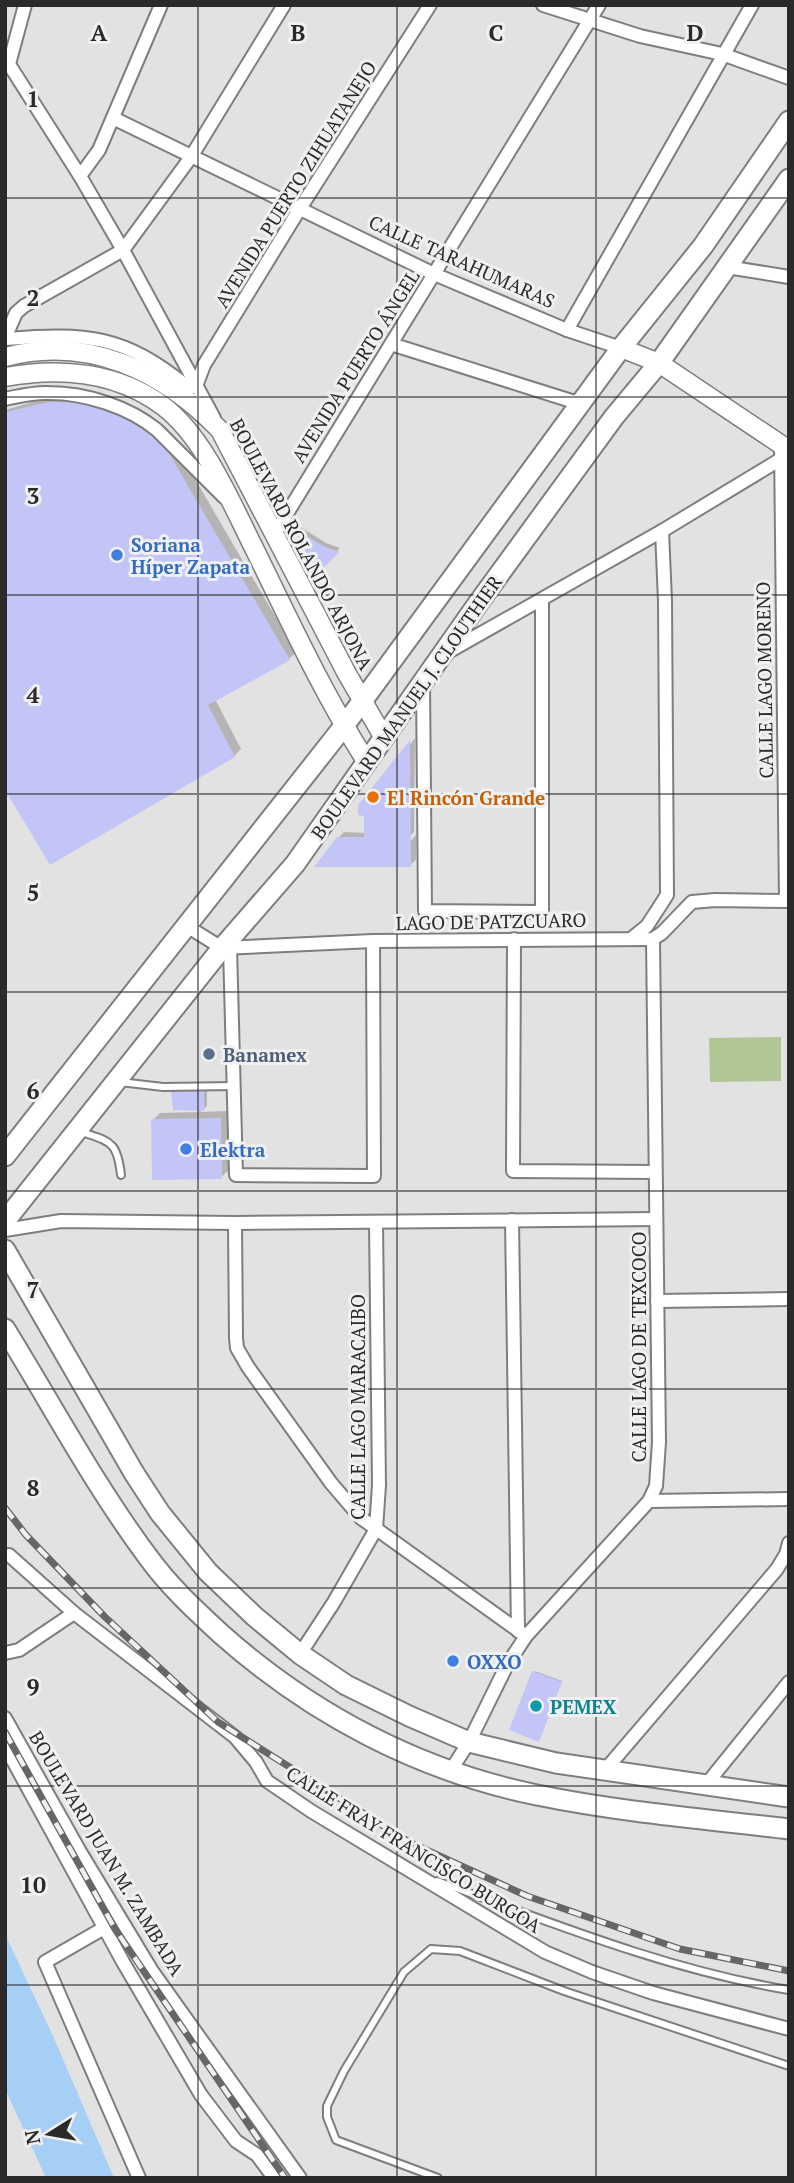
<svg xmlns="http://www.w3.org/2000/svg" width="794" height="2183" font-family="'PT Serif',serif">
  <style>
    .green { fill: #b1c695 }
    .water { fill: #a6cff6 }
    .shadow { fill: #0003 }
    .building { fill: #c4c5f7 }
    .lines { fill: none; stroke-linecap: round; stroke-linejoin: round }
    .lane-casing { stroke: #7e7e7f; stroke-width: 10 }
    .street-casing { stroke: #7e7e7f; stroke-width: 16 }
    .secondary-casing { stroke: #7e7e7f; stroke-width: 21 }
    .primary-casing { stroke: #7e7e7f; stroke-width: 23 }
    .lane { stroke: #fff; stroke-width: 6 }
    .street { stroke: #fff; stroke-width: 12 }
    .secondary { stroke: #fff; stroke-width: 18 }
    .primary { stroke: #fff; stroke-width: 19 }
    .rail-casing { stroke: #666667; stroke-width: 7 }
    .rail { stroke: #eff0f1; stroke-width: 4.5; stroke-dasharray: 13; stroke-linecap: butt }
    .grid { fill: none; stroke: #2a2a2b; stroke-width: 2; stroke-opacity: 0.55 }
    .shop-dot { fill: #3f7fe0; stroke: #eff0f1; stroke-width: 2.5 }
    .food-dot { fill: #e8710a; stroke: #eff0f1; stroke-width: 2.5 }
    .service-dot { fill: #5c6f8a; stroke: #eff0f1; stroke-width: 2.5 }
    .culture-dot { fill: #0f9aa8; stroke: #eff0f1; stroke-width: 2.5 }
    .labels { text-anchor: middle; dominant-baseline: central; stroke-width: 6; stroke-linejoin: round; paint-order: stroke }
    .street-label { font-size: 19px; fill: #2a2a2b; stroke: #eff0f1 }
    .shop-label { font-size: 19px; font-weight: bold; fill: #366cbe; stroke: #eff0f1; text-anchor: start }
    .food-label { font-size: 19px; font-weight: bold; fill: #c56008; stroke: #eff0f1; text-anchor: start }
    .service-label { font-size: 19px; font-weight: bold; fill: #4e5e75; stroke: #eff0f1; text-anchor: start }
    .culture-label { font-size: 19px; font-weight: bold; fill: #0d838f; stroke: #eff0f1; text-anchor: start }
    .grid-label { font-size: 23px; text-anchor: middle; font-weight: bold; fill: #2a2a2b; stroke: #eff0f1; stroke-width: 6; stroke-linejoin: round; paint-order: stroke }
  </style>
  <rect width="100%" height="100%" fill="#e2e2e3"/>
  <polygon class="green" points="781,1037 781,1081 710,1082 709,1038"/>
  <polygon class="water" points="5,1934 53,2036 114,2178 46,2178 5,2089"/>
  <g class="shadow">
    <polygon points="57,395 82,396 161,430 174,443 296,652 289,659 215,699 241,749 234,756 5,786 5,410"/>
    <polygon points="299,526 326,543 340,548 318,572 296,528"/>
    <polygon points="415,738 414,832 404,842 407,845 416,835 416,860 410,865 338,838 344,832 366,833 366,816 360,805"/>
    <polygon points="207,1088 207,1106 200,1112 227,1111 229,1170 221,1177 153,1120 160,1113 199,1112 199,1109 173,1092 176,1089"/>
    <polygon points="535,1671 562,1681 540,1739 511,1729"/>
  </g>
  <g class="building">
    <polygon points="49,402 74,402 121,414 154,437 167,450 290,660 208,705 235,757 50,865 5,790 5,412"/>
    <polygon points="294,528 323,546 339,552 317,575"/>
    <polygon points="410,740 411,867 314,867 337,837 364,837 364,816 358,815 358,805"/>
    <polygon points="171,1091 204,1091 204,1111 173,1110"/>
    <polygon points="221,1118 222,1179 152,1180 151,1119"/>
    <polygon points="532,1671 562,1682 539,1742 509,1730"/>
  </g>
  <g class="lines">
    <defs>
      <g id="lane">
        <polyline points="120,1082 163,1087 235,1086"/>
        <path d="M79,1131C110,1142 117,1140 121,1175"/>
        <path d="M437,1881C552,1923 668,1970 789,1990"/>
        <polyline points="438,2178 336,2140 327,2117 327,2106 344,2071 404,1972 431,1949 460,1951 564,1991 789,2066"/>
      </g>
      <g id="street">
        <polyline points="543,5 640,36 722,54 789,78"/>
        <polyline points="5,58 80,176 123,250 214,418"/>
        <polyline points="9,64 25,5"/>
        <polyline points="113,118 434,274 567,330 621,348"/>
        <polyline points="80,176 99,150 161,5"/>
        <polyline points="727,267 789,277"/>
        <polyline points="567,330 752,5"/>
        <polyline points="5,338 16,313 24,306 123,250 191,157 284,5"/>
        <path d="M5,339C88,333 123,334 189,388L196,386"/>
        <polyline points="391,344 581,404"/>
        <polyline points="196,386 204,365 299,210 430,5"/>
        <path d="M5,399C20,396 34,392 49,393C86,393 129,407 157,430L224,497"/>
        <polyline points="781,445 786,901"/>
        <polyline points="275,533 599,5"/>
        <polyline points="448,652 662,531 781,459"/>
        <polyline points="423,682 425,911 542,912 542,600"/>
        <polyline points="185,925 222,948 373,941 653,939 662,933 692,902 715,900 789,901"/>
        <polyline points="514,939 513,1171 655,1172"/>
        <polyline points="631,939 647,926 667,895 665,601 662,531"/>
        <polyline points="230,947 236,1175 374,1176 373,941"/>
        <polyline points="512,1220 518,1631"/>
        <polyline points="235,1223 236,1338 237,1348 248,1367 331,1483 361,1518 526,1636"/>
        <polyline points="5,1230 61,1221 235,1223 656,1219"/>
        <polyline points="657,1301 789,1299"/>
        <polyline points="649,1501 789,1499"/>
        <polyline points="9,1555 74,1613 235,1737 256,1762 267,1781 311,1811 545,1952 592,1972 653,1993 789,2029"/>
        <polyline points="5,1653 19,1650 74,1613"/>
        <polyline points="300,1654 334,1602 376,1529 379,1485 376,1222"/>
        <polyline points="5,1718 79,1850 152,1971 300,2178"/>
        <polyline points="5,1746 123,1962 201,2095 236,2141 257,2155 274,2178"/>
        <polyline points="606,1769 777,1569 786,1554 789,1543"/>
        <polyline points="451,1770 469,1742 507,1665 526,1636 649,1501 656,1486 659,1442 653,939"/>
        <polyline points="705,1786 789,1682"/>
        <polyline points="104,1928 45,1962 139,2178"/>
      </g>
      <g id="secondary">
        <polyline points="621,348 659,363 789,450"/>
        <path d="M5,357C88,335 163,371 220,430L346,672L384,738"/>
        <path d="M5,377C60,367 117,372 163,406C203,436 230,500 252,544C288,617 322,692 366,761"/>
      </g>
      <g id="primary">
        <polyline points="5,1156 344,726 621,348 703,246 789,121"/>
        <polyline points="5,1221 222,948 295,864 479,602 614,417 659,363 789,179"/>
        <polyline points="5,1250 134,1473 160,1513 208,1572 254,1616 300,1654 346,1685 409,1716 469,1742 556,1763 789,1797"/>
        <path d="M5,1329C52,1405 95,1486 148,1557C169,1586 195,1610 221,1634C311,1714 419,1771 537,1795C620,1812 705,1819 789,1829"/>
      </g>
    </defs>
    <use href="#lane" class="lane-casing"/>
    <use href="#street" class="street-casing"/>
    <use href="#secondary" class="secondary-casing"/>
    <use href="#primary" class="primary-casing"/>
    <use href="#lane" class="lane"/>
    <use href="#street" class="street"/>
    <use href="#secondary" class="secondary"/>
    <use href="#primary" class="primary"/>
    <defs>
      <g id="rail">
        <polyline points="5,1508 26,1535 105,1617 218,1722 409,1842 527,1896 680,1949 789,1971"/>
        <polyline points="5,1732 115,1929 285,2178"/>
      </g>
    </defs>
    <use href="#rail" class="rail-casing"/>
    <use href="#rail" class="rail"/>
  </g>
  <path class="grid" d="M198,5V2178M397,5V2178M596,5V2178M5,198H789M5,397H789M5,595H789M5,794H789M5,992H789M5,1191H789M5,1389H789M5,1588H789M5,1786H789M5,1985H789"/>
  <g class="shop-dot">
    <circle cx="117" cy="555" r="7"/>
    <circle cx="186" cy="1149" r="7"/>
    <circle cx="453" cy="1661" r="7"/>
  </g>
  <circle class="food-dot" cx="373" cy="797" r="7"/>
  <circle class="service-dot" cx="209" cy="1054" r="7"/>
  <circle class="culture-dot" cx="536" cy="1706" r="7"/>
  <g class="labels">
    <g class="street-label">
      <text transform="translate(295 184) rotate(-58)">AVENIDA PUERTO ZIHUATANEJO</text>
      <text transform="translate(462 261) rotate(24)">CALLE TARAHUMARAS</text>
      <text transform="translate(355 366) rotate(-58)">AVENIDA PUERTO ÁNGEL</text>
      <text transform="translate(302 544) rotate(62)">BOULEVARD ROLANDO ARJONA</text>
      <text transform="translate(764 680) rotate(-91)">CALLE LAGO MORENO</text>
      <text transform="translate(406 707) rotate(-55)">BOULEVARD MANUEL J. CLOUTHIER</text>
      <text transform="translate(491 921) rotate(-1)">LAGO DE PATZCUARO</text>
      <text transform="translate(638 1347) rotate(-90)">CALLE LAGO DE TEXCOCO</text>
      <text transform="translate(357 1407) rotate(-90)">CALLE LAGO MARACAIBO</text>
      <text transform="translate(414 1849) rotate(32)">CALLE FRAY FRANCISCO BURGOA</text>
      <text transform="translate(107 1853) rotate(59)">BOULEVARD JUAN M. ZAMBADA</text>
    </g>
    <g class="shop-label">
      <text x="131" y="544">Soriana<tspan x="131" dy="22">Híper Zapata</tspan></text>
      <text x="200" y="1149">Elektra</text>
      <text x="467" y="1661">OXXO</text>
    </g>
    <g class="food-label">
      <text x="387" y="797">El Rincón Grande</text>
    </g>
    <g class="service-label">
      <text x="223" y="1054">Banamex</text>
    </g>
    <g class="culture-label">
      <text x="550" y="1706">PEMEX</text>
    </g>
  </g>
  <g class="grid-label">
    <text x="99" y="41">A</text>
    <text x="298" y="41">B</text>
    <text x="496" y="41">C</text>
    <text x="695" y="41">D</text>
    <text x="33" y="107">1</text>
    <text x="33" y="306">2</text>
    <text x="33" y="504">3</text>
    <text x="33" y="703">4</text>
    <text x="33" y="901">5</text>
    <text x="33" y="1099">6</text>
    <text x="33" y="1298">7</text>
    <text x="33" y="1496">8</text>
    <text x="33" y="1695">9</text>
    <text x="33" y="1893">10</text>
  </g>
  <rect width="794" height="2183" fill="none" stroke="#2a2a2b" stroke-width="14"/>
  <g transform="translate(49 2134) rotate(259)" stroke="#eff0f1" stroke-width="5" paint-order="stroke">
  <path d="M0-5L12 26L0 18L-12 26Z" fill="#2a2a2b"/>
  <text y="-10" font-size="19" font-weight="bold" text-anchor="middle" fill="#2a2a2b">N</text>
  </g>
</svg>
